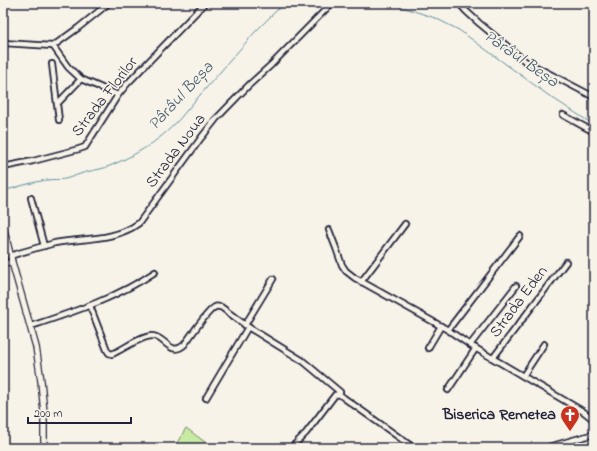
<svg xmlns="http://www.w3.org/2000/svg" width="597" height="451" font-family="'Indie Flower',sans-serif">
  <style>
    .green { fill: #c8eba4; stroke: #758670 }
    .lines { fill: none; stroke-linecap: round; stroke-linejoin: round }
    .stream { stroke: #6090a2; stroke-width: 1 }
    .minor-casing { stroke: #22223b; stroke-width: 8 }
    .major-casing { stroke: #22223b; stroke-width: 8 }
    .minor { stroke: #f7f3e8; stroke-width: 4.5 }
    .major { stroke: #f7f3e8; stroke-width: 5.5 }
    .labels { text-anchor: middle; dominant-baseline: central; stroke-width: 3.5; stroke-linejoin: round; paint-order: stroke }
    .street-label { font-size: 16px; fill: #22223b; stroke: #f7f3e8 }
    .poi-label { font-size: 16px; font-weight: bold; fill: #22223b; stroke: #f7f3e8; text-anchor: end }
    .water-label { font-size: 17px; font-style: italic; fill: #41596e; stroke: #f7f3e8 }
  </style>
  <rect width="100%" height="100%" fill="#f7f3e8"/>
  <filter id="ink" filterUnits="userSpaceOnUse"><feTurbulence type="fractalNoise" baseFrequency=".025" numOctaves="2"/><feDisplacementMap in="SourceGraphic" scale="8" xChannelSelector="R" yChannelSelector="G"/><feConvolveMatrix kernelMatrix="1 2 1 2 8 2 1 2 1" color-interpolation-filters="sRGB"/></filter>
  <g filter="url(#ink)">
    <polygon class="green" points="186,428 213,448 179,448 175,446"/>
    <g class="lines">
      <g class="stream">
        <polyline points="386,3 405,8 435,18 459,30 548,95 594,125"/>
        <path d="M3,191C18,187 32,182 47,180C53,179 60,180 65,179C73,177 79,174 86,172C94,170 104,169 112,165C141,153 168,135 187,110L255,32L277,10L286,3"/>
      </g>
      <defs>
        <g id="minor">
          <polyline points="459,3 466,11 479,23 525,61 594,97"/>
          <polyline points="3,43 53,46 78,28 109,3"/>
          <polyline points="53,46 68,67 81,79 118,95"/>
          <polyline points="52,64 59,120"/>
          <polyline points="57,104 81,79"/>
          <polyline points="563,115 594,132"/>
          <polyline points="3,167 33,161 79,149 85,147 118,95 127,84 205,3"/>
          <polyline points="31,198 44,246"/>
          <polyline points="329,230 336,248 342,265 346,271 355,278 448,330 470,345 584,412 594,420"/>
          <path d="M10,256C25,251 40,247 55,243C83,238 115,241 139,223L201,138L216,119L249,85L271,65L332,3"/>
          <polyline points="3,264 12,262"/>
          <polyline points="361,282 405,224"/>
          <path d="M90,306L107,350L109,353L112,354C122,350 141,336 152,336C165,336 170,357 184,345C191,336 206,312 215,307C217,306 218,307 221,307L248,327L303,361L340,392L339,394L344,398L414,448"/>
          <polyline points="245,325 273,279"/>
          <path d="M31,326C73,312 117,298 155,272"/>
          <polyline points="448,330 520,236"/>
          <polyline points="470,345 516,286"/>
          <polyline points="428,348 441,326"/>
          <polyline points="493,358 566,262"/>
          <polyline points="523,376 544,344"/>
          <polyline points="448,390 476,348"/>
          <polyline points="206,398 248,327"/>
          <polyline points="291,448 306,433 335,395 339,394"/>
          <polyline points="545,448 594,434"/>
        </g>
        <polyline id="major" points="3,226 12,262 36,347 41,381 44,412 44,448"/>
      </defs>
      <use href="#minor" class="minor-casing"/>
      <use href="#major" class="major-casing"/>
      <use href="#minor" class="minor"/>
      <use href="#major" class="major"/>
    </g>
  </g>
  <defs>
    <symbol id="church-pin" viewBox="-11 -11 22 30"><path d="M0 17L-7.5 6A9.5 9.5 0 1 1 7.5 6Z" fill="#c8321e" stroke="#f7f3e8"/><path d="M-1.2-6h2.4v3.5h3.3v2.4h-3.3V6h-2.4V-.1h-3.3v-2.4h3.3Z" fill="#fff"/></symbol>
  </defs>
  <g fill-rule="evenodd">
    <use href="#church-pin" x="559" y="404" width="22" height="30"/>
  </g>
  <g class="labels">
    <g class="street-label">
      <text transform="translate(105 97) rotate(-52)">Strada Florilor</text>
      <text transform="translate(176 151) rotate(-53)">Strada Noua</text>
      <text transform="translate(519 302) rotate(-53)">Strada Eden</text>
    </g>
    <g class="poi-label">
      <text x="556" y="415">Biserica Remetea</text>
    </g>
    <g class="water-label">
      <text transform="translate(521 59) rotate(35)">Pârâul Beșa</text>
      <text transform="translate(181 96) rotate(-47)">Pârâul Beșa</text>
    </g>
  </g>
  <rect width="597" height="451" fill="none" stroke="#f7f3e8" stroke-width="16"/>
  <rect x="8" y="8" width="581" height="435" fill="none" stroke="#22223b" stroke-width="1.5" filter="url(#ink)"/>
  <path d="M28 417v6h103v-6" fill="none" stroke="#22223b" stroke-width="2"/>
  <text x="34" y="417" font-size="12" fill="#22223b" stroke="#f7f3e8" stroke-width="3" paint-order="stroke">200 m</text>
</svg>
